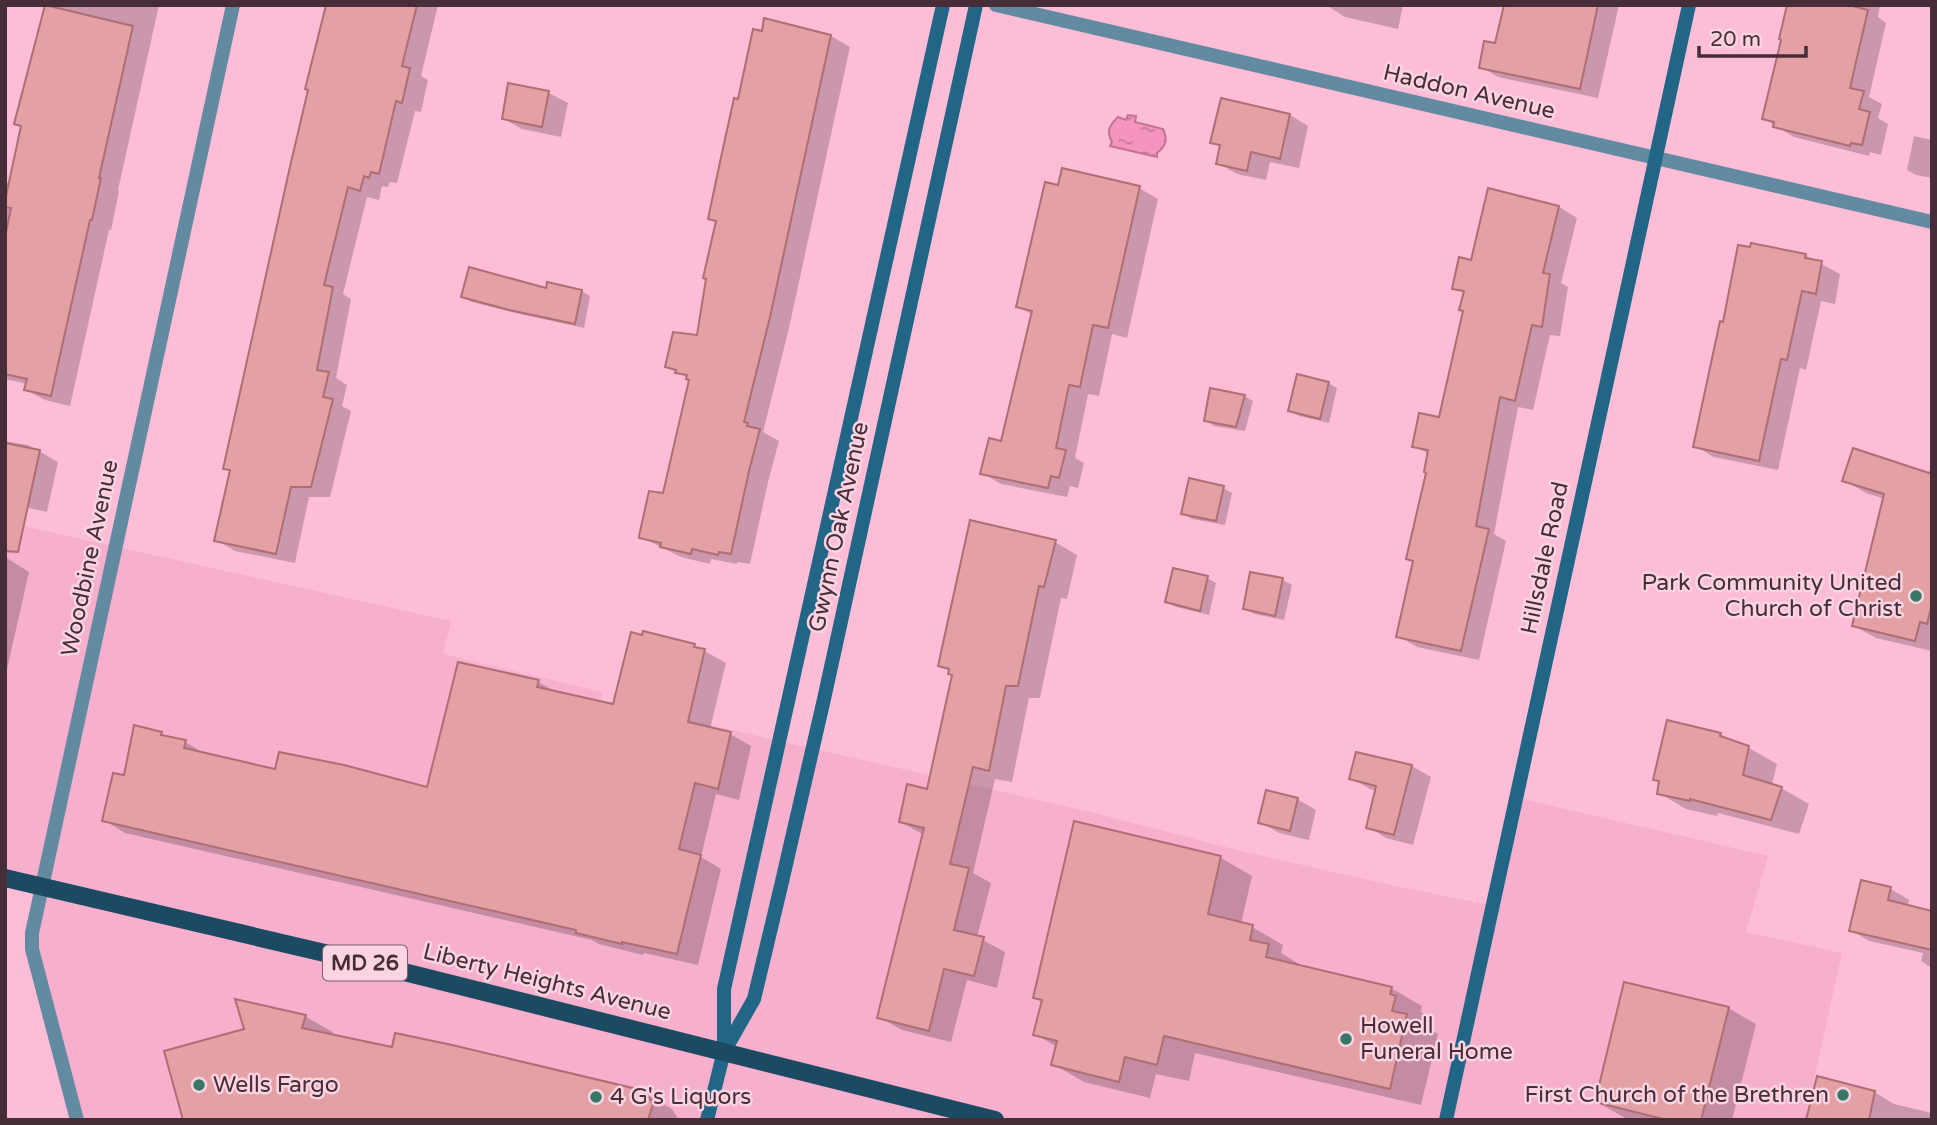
<svg xmlns="http://www.w3.org/2000/svg" width="1937" height="1125" font-family="'Varela Round',sans-serif">
  <style>
    .built { fill: #f6afcc }
    .water { fill: url(#water-ripples); stroke: #c07595; stroke-width: 2 }
    .shadow { fill: #0003 }
    .building { fill: #e3a0a5; stroke: #ae6e74; stroke-width: 2 }
    .lines { fill: none; stroke-linecap: round; stroke-linejoin: round }
    .street { stroke: #628aa1; stroke-width: 14 }
    .secondary { stroke: #226687; stroke-width: 14 }
    .primary { stroke: #1b4a62; stroke-width: 18 }
    .poi-dot { fill: #377766; stroke: #fbd3e2; stroke-width: 2.5 }
    .labels { text-anchor: middle; dominant-baseline: central; stroke-width: 5; stroke-linejoin: round; paint-order: stroke }
    .shield { fill: #fbd3e2; stroke: #7c5f6a; stroke-width: 2 }
    .shield-label { font-size: 21px; font-weight: bold; fill: #462d37 }
    .street-label { font-size: 23px; fill: #462d37; stroke: #fbd3e2 }
    .poi-label { font-size: 23px; fill: #462d37; stroke: #fbd3e2; text-anchor: start }
  </style>
  <defs>
    <pattern id="water-ripples" width="26" height="14" patternUnits="userSpaceOnUse" patternTransform="scale(1.75)"><rect width="26" height="14" fill="#f594bd"/><path d="M2 4q2-2 4 0t4 0M15 11q2-2 4 0t4 0" fill="none" stroke="#c8799a"/></pattern>
  </defs>
  <rect width="100%" height="100%" fill="#febdd7"/>
  <polygon class="built" points="5,522 451,621 443,654 602,692 601,700 1094,813 1245,852 1391,885 1494,906 1518,798 1768,856 1746,932 1842,953 1805,1120 77,1120 28,934 36,883 5,876"/>
  <path class="water" d="M1128,115L1136,116L1135,122L1163,129C1168,140 1166,146 1157,153V157L1110,146L1112,142C1106,131 1109,126 1118,117L1126,120Z"/>
  <g class="shadow">
    <polygon points="46,5 159,5 118,190 119,191 111,230 109,230 70,406 45,400 26,390 28,384 5,379 5,182 11,183"/>
    <polygon points="328,5 438,5 421,76 428,80 421,112 415,111 397,183 390,182 388,187 382,186 379,200 367,197 343,294 351,299 336,378 347,385 342,406 351,411 330,497 309,497 295,563 235,551 216,540 231,472 225,468"/>
    <polygon points="1326,5 1403,5 1398,29 1345,17"/>
    <polygon points="1518,5 1619,5 1598,98 1498,77 1481,67 1496,45"/>
    <polygon points="1788,5 1880,5 1878,17 1886,23 1869,97 1882,104 1878,118 1888,124 1881,155 1870,152 1869,156 1794,137 1764,119 1783,39"/>
    <polygon points="831,36 850,47 789,328 763,432 779,441 768,482 750,564 737,562 737,564 711,559 710,564 681,557 641,537 664,496 691,380 667,366 698,338 718,223 710,218 739,101"/>
    <polygon points="510,85 549,93 568,103 561,137 522,129 504,119"/>
    <polygon points="1290,115 1308,126 1299,168 1270,162 1266,180 1237,174 1218,163 1221,147 1212,142"/>
    <polygon points="1914,136 1932,140 1932,178 1916,175 1907,170"/>
    <polygon points="1059,187 1139,188 1158,199 1127,338 1112,334 1099,396 1088,394 1075,458 1084,463 1078,488 1070,486 1067,497 1001,484 982,473 1003,443 1033,315 1018,307"/>
    <polygon points="1559,207 1577,218 1561,283 1568,287 1560,336 1550,335 1533,410 1518,407 1494,534 1506,541 1479,660 1417,647 1398,636 1414,562 1408,558 1428,472 1429,454 1414,446 1440,419 1465,311 1465,294 1454,288 1473,262"/>
    <polygon points="1805,255 1840,274 1835,304 1821,301 1806,370 1800,368 1778,470 1714,457 1695,446"/>
    <polygon points="547,290 581,291 590,296 584,328 520,314 472,302 463,296"/>
    <polygon points="1328,383 1337,388 1329,423 1299,416 1290,411"/>
    <polygon points="1244,396 1253,401 1245,431 1214,426 1205,420"/>
    <polygon points="5,441 28,445 58,462 47,512 20,506 5,498"/>
    <polygon points="1929,470 1932,470 1932,651 1876,638 1854,626 1885,499 1866,493 1844,480 1928,475"/>
    <polygon points="1223,488 1232,493 1225,525 1192,519 1183,514"/>
    <polygon points="1055,542 1077,555 1067,599 1061,598 1040,698 1029,698 1012,782 995,779 973,873 991,883 977,937 1005,952 997,988 967,980 951,1042 902,1030 879,1017 924,835 901,822 929,791 953,675 950,671 940,665"/>
    <polygon points="5,557 29,572 5,678"/>
    <polygon points="1252,574 1283,580 1292,585 1284,620 1254,614 1245,608"/>
    <polygon points="1207,578 1216,583 1209,615 1176,607 1167,602"/>
    <polygon points="694,645 726,663 710,729 730,734 751,746 739,800 716,794 701,857 721,869 698,965 644,953 643,955 599,944 592,940 125,833 104,820 125,777 161,733 170,738 185,742 206,754 276,771 429,789 538,682 560,694 615,707"/>
    <polygon points="1720,734 1736,743 1749,748 1777,764 1772,785 1781,788 1809,804 1799,834 1718,813 1717,816 1686,809 1659,793 1661,782 1655,779"/>
    <polygon points="1357,754 1412,766 1431,777 1413,845 1386,838 1368,827 1377,791 1370,789 1351,778"/>
    <polygon points="1297,799 1316,810 1309,840 1279,833 1260,822"/>
    <polygon points="1076,823 1221,858 1252,876 1241,924 1252,927 1283,945 1281,953 1299,964 1299,967 1391,988 1422,1006 1421,1012 1426,1015 1424,1026 1438,1034 1421,1105 1195,1053 1189,1081 1156,1074 1150,1098 1084,1082 1053,1064 1057,1047 1035,1034 1043,1002 1035,998"/>
    <polygon points="1862,882 1891,889 1909,900 1908,907 1932,912 1932,968 1921,961 1923,953 1869,941 1851,930"/>
    <polygon points="238,1001 306,1017 333,1032 331,1036 644,1093 672,1109 679,1120 184,1120 246,1030"/>
    <polygon points="1728,1008 1756,1024 1732,1120 1634,1120 1625,1118 1597,1102"/>
    <polygon points="1874,1092 1894,1104 1928,1112 1932,1114 1932,1120 1808,1120"/>
  </g>
  <g class="building">
    <polygon points="45,5 133,26 99,178 101,178 92,220 90,220 51,396 24,390 27,379 5,374 5,237 11,208 5,207 5,201 21,126 14,124"/>
    <polygon points="326,5 417,5 402,66 410,68 402,103 396,101 379,174 371,172 369,178 364,176 360,191 348,187 324,285 333,287 317,370 329,372 323,397 333,399 311,487 291,487 276,554 214,541 230,470 223,469 289,171 308,90 305,89"/>
    <polygon points="1504,5 1598,5 1580,89 1479,68 1484,41 1495,43"/>
    <polygon points="1787,5 1849,5 1868,10 1850,88 1864,91 1859,109 1870,112 1862,145 1851,143 1850,146 1773,127 1774,122 1762,119 1781,40 1779,39"/>
    <polygon points="764,18 831,35 770,317 744,422 748,423 747,426 760,429 749,471 731,554 719,552 718,555 692,549 691,554 660,547 661,543 639,538 639,536 649,491 663,493 689,380 686,379 687,375 675,373 676,370 665,367 673,332 697,335 706,279 703,278 716,221 708,219 720,162 734,98 738,99 753,29 762,31"/>
    <polygon points="508,83 549,91 542,127 502,119"/>
    <polygon points="1221,98 1290,114 1280,159 1251,152 1247,171 1216,164 1220,145 1210,143"/>
    <polygon points="1062,168 1140,186 1108,328 1093,325 1080,387 1069,385 1056,448 1066,450 1059,478 1051,476 1048,488 980,474 989,438 1001,441 1032,311 1016,307 1045,182 1058,185"/>
    <polygon points="1488,188 1559,206 1543,273 1550,274 1542,327 1532,325 1515,401 1500,397 1476,526 1489,529 1461,651 1396,637 1413,561 1406,559 1426,473 1424,472 1428,450 1412,447 1419,413 1439,417 1463,311 1459,310 1464,291 1452,289 1459,257 1471,260"/>
    <polygon points="1751,243 1806,254 1805,258 1822,261 1816,294 1802,291 1787,360 1781,359 1759,461 1693,447 1720,321 1723,322 1738,245 1750,247"/>
    <polygon points="469,267 546,288 547,282 582,290 575,324 509,310 461,297"/>
    <polygon points="1297,374 1329,382 1320,419 1288,411"/>
    <polygon points="1210,388 1245,395 1236,427 1204,421"/>
    <polygon points="5,443 40,450 18,552 5,551"/>
    <polygon points="1853,448 1932,474 1932,604 1927,624 1920,622 1915,641 1852,626 1884,494 1842,481"/>
    <polygon points="1189,478 1224,486 1216,521 1181,514"/>
    <polygon points="970,520 1056,540 1044,587 1039,586 1018,686 1006,686 989,771 973,767 950,864 969,868 954,930 984,937 974,976 944,969 929,1031 877,1018 924,828 899,822 907,784 927,789 952,675 948,674 949,669 938,666"/>
    <polygon points="1173,568 1208,576 1200,611 1165,602"/>
    <polygon points="1250,572 1283,578 1275,616 1243,609"/>
    <polygon points="643,631 695,644 694,647 705,649 688,722 731,732 718,789 695,783 679,849 701,855 677,954 622,942 622,944 576,933 576,930 102,821 113,773 124,775 134,725 162,732 161,735 186,740 184,748 275,769 279,752 344,765 427,787 458,662 539,680 537,687 613,704 631,632 642,635"/>
    <polygon points="1667,720 1721,733 1720,736 1749,746 1743,775 1782,787 1771,820 1690,799 1690,801 1657,794 1659,781 1653,780"/>
    <polygon points="1356,752 1412,765 1394,835 1366,828 1376,786 1349,779"/>
    <polygon points="1266,790 1298,798 1290,831 1258,823"/>
    <polygon points="1074,821 1221,856 1208,914 1253,925 1250,940 1269,944 1266,957 1392,987 1390,994 1396,996 1392,1011 1407,1014 1390,1089 1164,1036 1157,1065 1125,1057 1119,1082 1051,1065 1057,1041 1033,1035 1042,1000 1033,998"/>
    <polygon points="1861,880 1891,887 1888,900 1932,911 1932,950 1849,931"/>
    <polygon points="1624,982 1729,1007 1701,1120 1667,1120 1595,1102"/>
    <polygon points="235,999 306,1015 302,1028 392,1047 395,1033 452,1045 645,1091 653,1104 648,1120 183,1120 164,1051 244,1029"/>
    <polygon points="1817,1076 1875,1091 1869,1120 1806,1120"/>
  </g>
  <g class="lines">
    <g class="street">
      <polyline points="996,5 1932,222"/>
      <polyline points="77,1120 32,949 32,933 233,5"/>
    </g>
    <g class="secondary">
      <polyline points="725,1050 754,999 781,886 824,699 976,5"/>
      <polyline points="707,1120 724,1051 724,989 943,5"/>
      <polyline points="1446,1120 1689,5"/>
    </g>
    <polyline class="primary" points="5,878 376,965 995,1120"/>
  </g>
  <g class="poi-dot">
    <circle cx="1916" cy="596" r="7"/>
    <circle cx="1346" cy="1039" r="7"/>
    <circle cx="199" cy="1085" r="7"/>
    <circle cx="1843" cy="1095" r="7"/>
    <circle cx="596" cy="1097" r="7"/>
  </g>
  <g class="labels">
    <rect class="shield" x="323" y="945.5" width="84" height="35" rx="5"/>
    <g class="shield-label">
      <text x="365" y="963">MD 26</text>
    </g>
    <g class="street-label">
      <text transform="translate(1469 92) rotate(13)">Haddon Avenue</text>
      <text transform="translate(839 527) rotate(-78)">Gwynn Oak Avenue</text>
      <text transform="translate(90 558) rotate(-78)">Woodbine Avenue</text>
      <text transform="translate(1545 558) rotate(-78)">Hillsdale Road</text>
      <text transform="translate(547 982) rotate(14)">Liberty Heights Avenue</text>
    </g>
    <g class="poi-label">
      <text x="1902" y="583" text-anchor="end">Park Community United<tspan x="1902" dy="26">Church of Christ</tspan></text>
      <text x="1360" y="1026">Howell<tspan x="1360" dy="26">Funeral Home</tspan></text>
      <text x="213" y="1085">Wells Fargo</text>
      <text x="1829" y="1095" text-anchor="end">First Church of the Brethren</text>
      <text x="610" y="1097">4 G's Liquors</text>
    </g>
  </g>
  <rect width="1937" height="1125" fill="none" stroke="#462d37" stroke-width="14"/>
  <path d="M1699 46v10h107v-10" fill="none" stroke="#462d37" stroke-width="3.5"/>
  <text x="1710" y="46" font-size="21" fill="#462d37" stroke="#fbd3e2" stroke-width="5" paint-order="stroke">20 m</text>
</svg>
